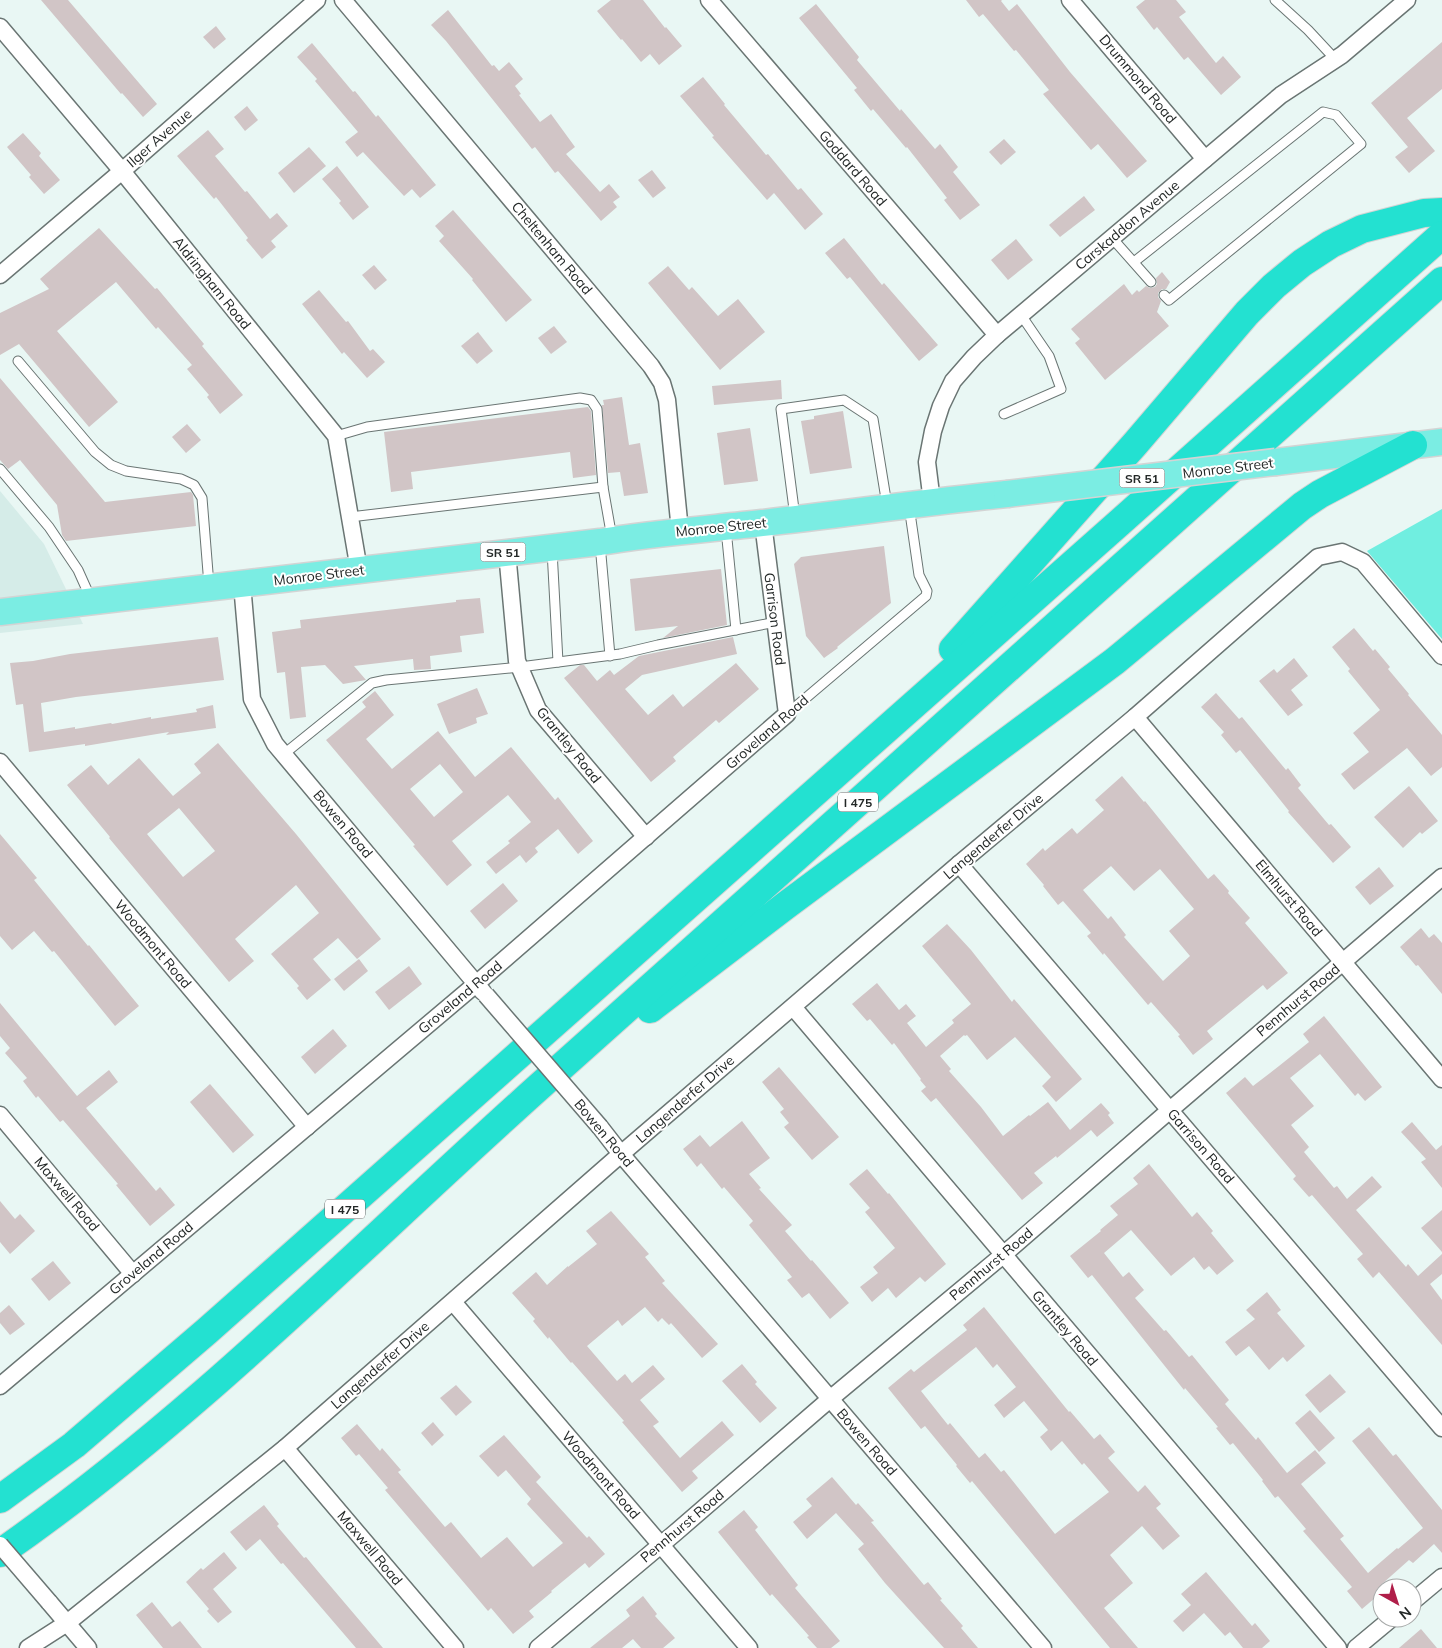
<svg xmlns="http://www.w3.org/2000/svg" width="1442" height="1648" font-family="Mulish,sans-serif">
  <style>
    .built { fill: #d5ece8 }
    .green { fill: #70eee0 }
    .building { fill: #d1c5c6; fill-rule: evenodd }
    .lines { fill: none; stroke-linecap: round; stroke-linejoin: round }
    .lane-casing { stroke: #6a7573; stroke-width: 11 }
    .street-casing { stroke: #6a7573; stroke-width: 19 }
    .primary-casing { stroke: #d3d4d4; stroke-width: 29 }
    .highway-casing { stroke: #d3d4d4; stroke-width: 30 }
    .lane { stroke: #fff; stroke-width: 9 }
    .street { stroke: #fff; stroke-width: 16 }
    .primary { stroke: #7bede3; stroke-width: 26 }
    .highway { stroke: #23e1d1; stroke-width: 28 }
    .street-bridge-casing { stroke: #6a7573; stroke-width: 19; stroke-linecap: butt }
    .primary-bridge-casing { stroke: #d3d4d4; stroke-width: 29; stroke-linecap: butt }
    .street-bridge { stroke: #fff; stroke-width: 16 }
    .primary-bridge { stroke: #7bede3; stroke-width: 26 }
    .labels { text-anchor: middle; dominant-baseline: central; stroke-width: 4; stroke-linejoin: round; paint-order: stroke }
    .shield { fill: #fff; stroke: #656868; stroke-width: 1 }
    .shield-label { font-size: 12px; font-weight: bold; fill: #232827 }
    .street-label { font-size: 14px; fill: #232827; stroke: #fff }
  </style>
  <rect width="100%" height="100%" fill="#e9f7f4"/>
  <polygon class="built" points="0,491 44,544 83,624 0,633"/>
  <polygon class="green" points="1442,509 1442,639 1367,551"/>
  <g class="building">
    <polygon points="41,0 68,0 157,104 143,117 122,93 121,94"/>
    <polygon points="611,0 643,0 665,28 666,27 682,46 659,65 650,54 641,62 622,39 621,40 597,11"/>
    <polygon points="966,0 1002,0 1001,1 1009,11 1017,4 1070,72 1147,161 1127,178 1098,144 1091,150 1043,94 1049,90 1016,50 1014,51 983,14 979,17"/>
    <polygon points="1145,0 1176,0 1186,12 1179,17 1216,63 1223,56 1241,77 1221,95 1188,57 1184,60 1157,27 1154,30 1136,7"/>
    <polygon points="816,4 859,57 857,60 900,111 901,109 935,149 940,144 958,167 953,172 980,205 960,220 944,200 947,198 907,147 906,148 873,109 871,111 854,90 857,88 799,18"/>
    <polygon points="448,10 492,66 494,65 499,71 509,62 523,79 515,86 521,94 519,95 540,122 551,114 575,147 566,154 600,192 609,184 620,197 613,202 617,207 601,221 558,171 555,173 535,147 532,149 446,41 431,25"/>
    <polygon points="216,26 226,39 214,49 203,37"/>
    <polygon points="1442,42 1442,89 1407,118 1435,151 1409,173 1395,157 1408,147 1371,103"/>
    <polygon points="312,43 353,92 355,91 376,117 378,115 436,185 420,198 412,189 404,196 363,152 357,157 345,142 358,132 315,81 317,79 297,57"/>
    <polygon points="703,77 725,104 724,105 766,155 768,154 798,190 801,188 823,214 805,230 774,193 767,200 712,137 714,136 680,96"/>
    <polygon points="247,106 258,120 245,131 234,117"/>
    <polygon points="208,130 224,149 215,156 245,192 247,191 270,219 277,213 288,226 271,241 276,247 262,259 246,240 248,238 216,197 214,199 177,156"/>
    <polygon points="23,133 41,153 39,156 60,180 44,194 29,177 31,175 7,147"/>
    <polygon points="1004,139 1016,152 1001,165 989,152"/>
    <polygon points="309,147 326,166 294,193 278,173"/>
    <polygon points="337,166 369,207 353,220 339,203 341,201 322,179"/>
    <polygon points="652,170 666,188 653,198 638,180"/>
    <polygon points="1084,196 1095,210 1060,237 1049,225"/>
    <polygon points="453,210 532,300 506,322 472,280 473,279 439,241 444,236 435,226"/>
    <polygon points="99,228 155,289 157,288 204,344 202,346 243,395 220,414 207,397 209,395 187,369 192,365 158,327 156,329 116,282 57,331 118,402 89,427 19,344 0,355 0,313 49,289 40,279"/>
    <polygon points="844,238 882,285 884,283 938,345 919,361 850,277 847,279 825,253"/>
    <polygon points="1016,239 1033,260 1008,280 991,260"/>
    <polygon points="374,265 387,280 375,290 362,275"/>
    <polygon points="668,266 689,290 692,287 718,316 738,299 765,332 720,370 648,283"/>
    <polygon points="1162,272 1170,282 1166,289 1162,289 1158,293 1158,297 1161,301 1157,312 1169,326 1105,380 1075,343 1080,339 1071,329 1124,284 1132,295 1137,290 1139,292 1146,286 1150,288 1155,287 1157,284 1156,278"/>
    <polygon points="319,290 346,322 348,321 370,351 373,349 385,362 367,378 344,352 342,354 302,304"/>
    <polygon points="554,326 567,342 551,354 538,338"/>
    <polygon points="478,332 493,351 477,364 461,346"/>
    <polygon points="0,378 105,502 191,492 193,495 196,526 66,541 62,535 57,505 20,460 8,469 0,460"/>
    <polygon points="781,380 782,399 714,405 712,386"/>
    <polygon points="622,397 629,445 640,443 648,493 624,496 620,472 608,473 602,405 604,405 603,400"/>
    <polygon points="588,407 591,411 596,475 573,478 570,452 411,472 413,489 391,492 384,432"/>
    <polygon points="843,411 852,468 810,474 801,421 814,419 814,416"/>
    <polygon points="187,424 201,440 186,453 172,437"/>
    <polygon points="750,428 758,481 724,485 717,433"/>
    <polygon points="884,546 891,603 837,647 838,648 824,658 806,636 794,564 801,557"/>
    <polygon points="721,569 727,625 663,638 678,626 635,631 630,579"/>
    <polygon points="480,598 484,633 460,636 462,652 430,656 431,669 414,670 413,659 354,666 366,680 343,684 325,665 301,667 306,717 290,719 285,672 277,673 272,632 301,628 300,620 456,602 456,600"/>
    <polygon points="1354,628 1373,651 1375,649 1390,667 1388,669 1409,694 1408,695 1442,735 1442,767 1431,776 1407,748 1354,790 1341,774 1369,752 1353,733 1380,710 1348,671 1350,669 1332,647"/>
    <polygon points="218,637 224,680 76,697 41,703 44,732 75,727 75,729 111,723 112,724 151,717 151,719 197,712 196,709 213,705 216,728 166,735 169,732 85,746 85,744 29,752 23,704 16,705 10,663 33,661 70,654"/>
    <polygon points="733,637 737,654 642,675 625,689 648,715 673,694 683,707 736,663 759,689 719,723 716,720 673,757 676,761 651,782 564,678 580,665 584,665 597,681 610,670 614,675 639,656"/>
    <polygon points="1294,658 1308,676 1291,690 1303,705 1288,716 1259,681 1274,669 1277,673"/>
    <polygon points="477,688 488,714 476,718 477,723 449,734 437,704"/>
    <path d="M375,691L394,715L366,739L392,769L438,731L475,777L511,747L555,800L558,797L593,841L578,854L558,829L535,848L538,852L526,863L520,855L496,874L486,862L510,843L508,841L531,822L508,795L452,841L472,865L447,886L413,846L415,845L326,740L366,707L362,702ZM440,764L463,792L434,817L410,789Z"/>
    <polygon points="1216,693 1239,719 1242,717 1286,770 1288,768 1301,785 1298,788 1329,825 1331,824 1351,847 1333,863 1288,812 1289,811 1240,750 1236,753 1221,735 1224,732 1201,707"/>
    <path d="M218,743L296,834L381,939L357,959L338,938L313,959L331,980L307,1000L297,988L299,986L271,954L319,913L296,885L235,939L254,961L229,982L109,838L110,837L67,785L91,765L108,785L139,758L173,796L201,773L194,764ZM179,808L215,851L183,877L147,834Z"/>
    <path d="M1122,776L1144,802L1145,801L1208,879L1214,874L1229,891L1228,893L1250,918L1245,923L1288,973L1267,990L1263,985L1207,1031L1213,1039L1193,1055L1178,1036L1180,1035L1151,1002L1148,1005L1104,953L1103,955L1087,936L1091,933L1063,901L1058,905L1043,886L1044,885L1026,864L1043,848L1045,851L1072,828L1077,834L1104,810L1095,800ZM1111,866L1134,891L1160,869L1194,909L1169,931L1190,956L1163,981L1124,937L1126,935L1111,916L1108,919L1083,890Z"/>
    <polygon points="1409,786 1438,821 1422,834 1420,832 1403,848 1374,817"/>
    <polygon points="0,834 37,878 34,880 88,946 89,945 139,1006 115,1026 54,951 52,952 34,931 12,950 0,936"/>
    <polygon points="1379,867 1394,886 1370,905 1355,887"/>
    <polygon points="503,883 518,901 485,929 470,911"/>
    <polygon points="947,924 971,950 1012,1002 1014,999 1082,1079 1056,1102 1042,1086 1051,1077 1015,1037 987,1060 967,1035 965,1036 964,1035 940,1056 951,1069 949,1071 981,1107 1003,1136 1029,1115 1030,1116 1048,1102 1070,1130 1101,1103 1110,1113 1108,1115 1114,1123 1097,1137 1091,1130 1057,1158 1056,1156 1034,1173 1043,1183 1022,1200 936,1098 931,1102 921,1091 926,1087 920,1080 921,1079 894,1043 892,1045 870,1019 867,1021 852,1004 877,983 899,1010 906,1004 916,1016 907,1023 926,1047 954,1023 952,1020 971,1004 922,946"/>
    <polygon points="1421,928 1429,938 1434,934 1442,943 1442,994 1418,965 1416,966 1400,947"/>
    <polygon points="359,959 368,971 344,991 334,979"/>
    <polygon points="409,966 422,984 389,1010 375,992"/>
    <polygon points="0,1003 77,1096 109,1070 118,1082 86,1108 156,1191 160,1187 175,1205 150,1226 116,1185 118,1184 63,1120 60,1122 38,1096 36,1098 23,1081 27,1078 5,1053 10,1048 0,1036"/>
    <polygon points="1324,1016 1382,1087 1365,1101 1358,1093 1355,1096 1320,1054 1290,1078 1314,1106 1291,1125 1309,1147 1304,1152 1334,1188 1337,1186 1347,1199 1372,1176 1382,1187 1356,1210 1406,1267 1408,1264 1418,1276 1442,1254 1442,1274 1430,1284 1442,1300 1442,1345 1379,1272 1373,1278 1357,1259 1363,1254 1312,1195 1309,1197 1293,1179 1296,1176 1226,1093 1245,1077 1253,1086 1279,1066 1309,1042 1303,1034"/>
    <polygon points="333,1029 347,1046 315,1074 301,1057"/>
    <polygon points="779,1067 839,1137 812,1160 784,1127 789,1123 780,1112 784,1109 762,1082"/>
    <polygon points="210,1084 254,1135 233,1153 190,1102"/>
    <polygon points="742,1121 770,1158 749,1174 761,1188 759,1189 792,1225 785,1231 811,1261 812,1260 849,1303 830,1319 809,1293 802,1298 787,1280 792,1277 749,1225 753,1221 724,1187 722,1189 701,1163 697,1167 683,1149 700,1135 710,1147"/>
    <polygon points="1412,1122 1436,1150 1442,1145 1442,1188 1421,1162 1426,1159 1401,1132"/>
    <polygon points="1149,1164 1192,1217 1197,1212 1213,1231 1211,1233 1234,1261 1217,1275 1209,1266 1204,1270 1194,1257 1171,1276 1131,1230 1104,1253 1123,1277 1129,1272 1144,1290 1135,1298 1164,1331 1166,1330 1189,1357 1192,1355 1229,1400 1225,1404 1256,1440 1258,1437 1287,1473 1315,1450 1326,1463 1301,1484 1344,1536 1340,1539 1368,1573 1397,1548 1398,1549 1423,1528 1352,1441 1369,1427 1393,1456 1396,1454 1442,1510 1442,1553 1434,1544 1413,1563 1409,1560 1382,1584 1382,1592 1362,1609 1347,1591 1352,1587 1303,1531 1306,1529 1278,1496 1275,1498 1262,1481 1263,1480 1233,1443 1230,1445 1216,1428 1218,1427 1185,1388 1184,1390 1092,1275 1088,1278 1070,1256 1101,1231 1100,1230 1118,1215 1110,1206 1138,1184 1133,1178"/>
    <polygon points="867,1169 888,1194 889,1193 946,1264 925,1282 920,1277 896,1298 888,1288 872,1302 860,1287 878,1273 873,1267 895,1248 865,1212 870,1208 849,1184"/>
    <polygon points="0,1201 15,1219 20,1214 35,1231 10,1254 0,1242"/>
    <polygon points="1442,1210 1442,1252 1421,1228"/>
    <polygon points="611,1211 649,1254 645,1257 665,1281 662,1283 718,1344 702,1358 671,1323 669,1325 662,1318 658,1322 645,1307 622,1326 618,1320 587,1346 617,1381 625,1374 632,1383 653,1365 665,1379 640,1400 659,1422 653,1426 680,1458 722,1421 734,1435 692,1471 698,1478 682,1492 622,1422 624,1421 572,1362 571,1363 549,1337 548,1339 533,1321 535,1319 512,1293 536,1272 547,1285 568,1266 568,1267 597,1244 586,1231"/>
    <polygon points="53,1261 71,1283 49,1301 31,1279"/>
    <polygon points="1267,1292 1281,1310 1277,1313 1305,1346 1287,1362 1283,1357 1269,1370 1249,1346 1236,1356 1225,1342 1255,1319 1246,1310"/>
    <polygon points="9,1305 25,1324 10,1335 0,1323 0,1313"/>
    <path d="M984,1307L1069,1412L1070,1411L1094,1439L1100,1434L1115,1452L1108,1458L1138,1492L1145,1485L1161,1504L1156,1508L1180,1536L1163,1550L1142,1526L1110,1555L1133,1583L1104,1608L1138,1648H1110L972,1481L970,1483L956,1466L957,1465L925,1426L921,1429L888,1388L911,1369L914,1372L967,1330L963,1325ZM976,1347L993,1368L997,1364L1016,1387L994,1405L1004,1418L1024,1401L1048,1430L1040,1437L1051,1451L1062,1441L1082,1465L1084,1463L1109,1492L1055,1534L1004,1470L1001,1472L985,1453L979,1458L950,1423L948,1425L921,1391Z"/>
    <polygon points="742,1364 757,1382 755,1384 777,1408 760,1423 722,1381"/>
    <polygon points="1330,1374 1346,1392 1320,1413 1305,1395"/>
    <polygon points="456,1385 472,1402 456,1416 440,1398"/>
    <polygon points="1310,1410 1335,1438 1319,1452 1295,1423"/>
    <polygon points="433,1422 444,1435 432,1446 421,1433"/>
    <polygon points="357,1424 380,1451 382,1448 401,1470 398,1472 445,1527 451,1522 481,1558 507,1537 533,1567 563,1543 527,1504 531,1499 506,1470 498,1477 479,1456 504,1435 541,1477 536,1482 587,1538 589,1536 605,1554 589,1568 585,1563 551,1591 552,1592 529,1611 534,1617 513,1634 491,1608 488,1611 466,1585 385,1490 388,1488 359,1454 356,1456 341,1438"/>
    <polygon points="832,1477 856,1505 858,1503 874,1521 871,1522 924,1585 928,1582 942,1599 940,1600 963,1626 961,1628 978,1648 944,1648 885,1583 858,1549 864,1544 836,1513 807,1539 793,1522 812,1506 806,1499"/>
    <polygon points="264,1505 279,1524 277,1526 304,1558 306,1557 321,1575 383,1648 356,1648 283,1563 281,1564 260,1539 246,1551 230,1532"/>
    <polygon points="744,1510 758,1527 755,1530 798,1585 795,1588 840,1641 831,1648 817,1648 807,1637 809,1636 772,1594 770,1596 718,1532"/>
    <polygon points="224,1552 237,1568 213,1589 232,1612 218,1623 207,1611 209,1609 186,1582 201,1568 203,1570"/>
    <polygon points="1206,1572 1252,1626 1255,1623 1270,1641 1262,1648 1243,1648 1230,1632 1225,1636 1204,1613 1183,1632 1173,1621 1191,1605 1181,1594"/>
    <polygon points="643,1596 657,1614 655,1616 675,1638 663,1648 641,1648 633,1639 622,1648 590,1648 630,1616 626,1610"/>
    <polygon points="152,1602 172,1627 180,1621 202,1648 163,1648 136,1615"/>
    <polygon points="1421,1629 1437,1648 1399,1648"/>
  </g>
  <g class="lines">
    <defs>
      <g id="lane">
        <polyline points="1275,0 1308,30 1335,59"/>
        <polyline points="1112,238 1151,282"/>
        <polyline points="1134,262 1323,112 1336,115 1361,144 1169,300 1164,295"/>
        <polyline points="18,361 95,452 111,465 126,471 181,479 194,485 202,498 209,585"/>
        <polyline points="1004,414 1061,389 1049,356 1021,315"/>
        <polyline points="336,436 367,427 580,398 591,400 597,409 603,487"/>
        <polyline points="0,469 49,527 78,570 91,599"/>
        <polyline points="350,517 603,487 612,538"/>
        <polyline points="795,517 781,409 844,400 873,419 887,505"/>
        <polyline points="726,529 736,630"/>
        <polyline points="600,544 610,656"/>
        <polyline points="552,550 558,662"/>
        <polyline points="787,714 926,596 927,591 919,575 909,506"/>
        <polyline points="284,754 372,683 386,680 520,667 620,654 658,645 776,622"/>
      </g>
      <g id="street">
        <polyline points="343,0 651,366 662,383 667,400 680,531"/>
        <polyline points="709,0 997,335"/>
        <polyline points="1070,0 1205,159"/>
        <polyline points="0,27 122,171 336,436 359,570"/>
        <polyline points="0,275 122,171 317,0"/>
        <polyline points="932,502 927,462 933,431 941,406 953,381 974,357 997,335 1281,95 1342,55 1407,0"/>
        <polyline points="507,552 517,661 538,710 646,837"/>
        <polyline points="242,584 252,699 275,744 483,992"/>
        <polyline points="1135,717 1442,1079"/>
        <polyline points="0,762 307,1127"/>
        <polyline points="959,864 1442,1428"/>
        <polyline points="793,1007 1338,1648"/>
        <polyline points="0,1115 133,1274"/>
        <polyline points="600,1127 621,1154 1043,1648"/>
        <polyline points="453,1302 749,1648"/>
        <polyline points="0,1386 476,984 787,714 763,523"/>
        <polyline points="285,1448 455,1648"/>
        <polyline points="49,1602 88,1648"/>
        <polyline points="1412,1602 1442,1577"/>
        <polyline points="28,1648 67,1623 285,1448 621,1154 959,864 1135,717 1318,557 1342,552 1363,562 1442,656"/>
        <polyline points="538,1648 675,1533 830,1399 1003,1255 1170,1110 1442,877"/>
        <polyline points="1356,1648 1392,1618"/>
      </g>
      <g id="primary">
        <polyline points="1276,462 1442,442"/>
        <path d="M0,612L600,542C654,533 708,529 762,523C844,514 925,502 1007,494"/>
      </g>
      <g id="highway">
        <polyline points="953,649 1135,444 1247,313 1274,286 1302,263 1331,244 1362,229 1424,213 1442,212"/>
        <polyline points="650,1009 785,906 1115,661 1302,506 1320,494 1413,445"/>
        <polyline points="0,1499 74,1445 207,1331 1119,523 1442,235"/>
        <path d="M0,1553C196,1417 363,1244 541,1085C840,817 1141,549 1442,281"/>
      </g>
    </defs>
    <use href="#lane" class="lane-casing"/>
    <use href="#street" class="street-casing"/>
    <use href="#primary" class="primary-casing"/>
    <use href="#highway" class="highway-casing"/>
    <use href="#lane" class="lane"/>
    <use href="#street" class="street"/>
    <use href="#primary" class="primary"/>
    <use href="#highway" class="highway"/>
    <defs>
      <g id="street-bridge">
        <polyline points="486,995 600,1127"/>
        <polyline points="0,1545 49,1602"/>
      </g>
      <polyline id="primary-bridge" points="1007,494 1276,462"/>
    </defs>
    <use href="#street-bridge" class="street-bridge-casing"/>
    <use href="#primary-bridge" class="primary-bridge-casing"/>
    <use href="#street-bridge" class="street-bridge"/>
    <use href="#primary-bridge" class="primary-bridge"/>
  </g>
  <g class="labels">
    <g class="shield">
      <rect x="1119.5" y="468.5" width="45" height="19" rx="4"/>
      <rect x="480.5" y="542.5" width="45" height="19" rx="4"/>
      <rect x="838" y="792.5" width="40" height="19" rx="4"/>
      <rect x="325" y="1199.5" width="40" height="19" rx="4"/>
    </g>
    <g class="shield-label">
      <text x="1142" y="478">SR 51</text>
      <text x="503" y="552">SR 51</text>
      <text x="858" y="802">I 475</text>
      <text x="345" y="1209">I 475</text>
    </g>
    <g class="street-label">
      <text transform="translate(1138 79) rotate(50)">Drummond Road</text>
      <text transform="translate(159 138) rotate(-41)">Ilger Avenue</text>
      <text transform="translate(853 168) rotate(49)">Goddard Road</text>
      <text transform="translate(1127 225) rotate(-40)">Carskaddon Avenue</text>
      <text transform="translate(552 248) rotate(50)">Cheltenham Road</text>
      <text transform="translate(212 283) rotate(51)">Aldringham Road</text>
      <text transform="translate(1228 468) rotate(-7)">Monroe Street</text>
      <text transform="translate(721 527) rotate(-6)">Monroe Street</text>
      <text transform="translate(319 575) rotate(-7)">Monroe Street</text>
      <text transform="translate(775 619) rotate(83)">Garrison Road</text>
      <text transform="translate(767 732) rotate(-41)">Groveland Road</text>
      <text transform="translate(569 745) rotate(51)">Grantley Road</text>
      <text transform="translate(343 824) rotate(50)">Bowen Road</text>
      <text transform="translate(993 836) rotate(-40)">Langenderfer Drive</text>
      <text transform="translate(1289 898) rotate(50)">Elmhurst Road</text>
      <text transform="translate(153 944) rotate(50)">Woodmont Road</text>
      <text transform="translate(460 997) rotate(-40)">Groveland Road</text>
      <text transform="translate(1298 1000) rotate(-40)">Pennhurst Road</text>
      <text transform="translate(685 1099) rotate(-41)">Langenderfer Drive</text>
      <text transform="translate(604 1133) rotate(50)">Bowen Road</text>
      <text transform="translate(1201 1146) rotate(49)">Garrison Road</text>
      <text transform="translate(67 1194) rotate(50)">Maxwell Road</text>
      <text transform="translate(151 1258) rotate(-40)">Groveland Road</text>
      <text transform="translate(991 1264) rotate(-40)">Pennhurst Road</text>
      <text transform="translate(1065 1328) rotate(50)">Grantley Road</text>
      <text transform="translate(380 1365) rotate(-41)">Langenderfer Drive</text>
      <text transform="translate(867 1442) rotate(49)">Bowen Road</text>
      <text transform="translate(601 1475) rotate(49)">Woodmont Road</text>
      <text transform="translate(682 1526) rotate(-40)">Pennhurst Road</text>
      <text transform="translate(370 1548) rotate(50)">Maxwell Road</text>
    </g>
  </g>
  <g transform="translate(1397 1603) rotate(141)"><circle r="24" fill="#ffffff" stroke="#a7a9a9"/>
  <path d="M0-4L9 19L0 12L-9 19Z" fill="#b01e49"/>
  <text y="-8" font-size="14" font-weight="bold" text-anchor="middle" fill="#232827">N</text>
  </g>
</svg>
